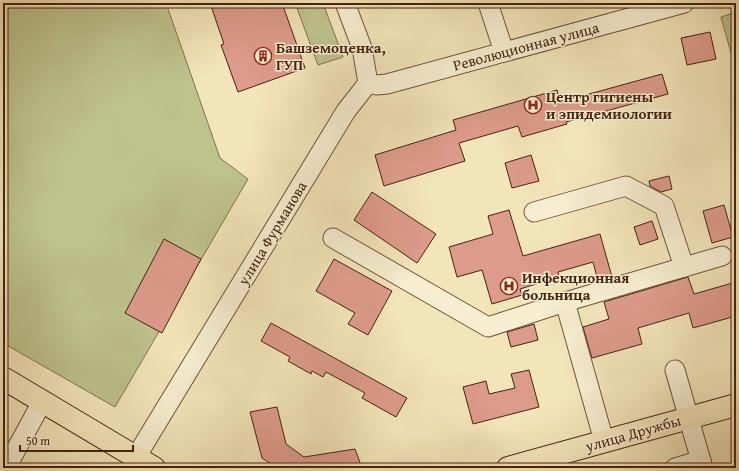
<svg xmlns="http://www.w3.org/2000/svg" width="739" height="471" font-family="'Gentium Book Plus',serif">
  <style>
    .green { fill: #bec38d; stroke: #82734e }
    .building { fill: #dd9b8b; stroke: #45230f }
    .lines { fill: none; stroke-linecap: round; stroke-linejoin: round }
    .minor-casing { stroke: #70543a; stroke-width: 21 }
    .major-casing { stroke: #45230f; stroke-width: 24 }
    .minor { stroke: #f7eed2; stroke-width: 19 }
    .major { stroke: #f3e5ba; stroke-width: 22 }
    .labels { text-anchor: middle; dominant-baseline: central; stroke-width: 3; stroke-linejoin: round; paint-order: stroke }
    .street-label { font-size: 15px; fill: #45230f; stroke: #f7eed2 }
    .poi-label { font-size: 15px; font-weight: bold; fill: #45230f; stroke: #f7eed2; text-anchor: start }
  </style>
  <rect width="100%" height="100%" fill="#f3e5ba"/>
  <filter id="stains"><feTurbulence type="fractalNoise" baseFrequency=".005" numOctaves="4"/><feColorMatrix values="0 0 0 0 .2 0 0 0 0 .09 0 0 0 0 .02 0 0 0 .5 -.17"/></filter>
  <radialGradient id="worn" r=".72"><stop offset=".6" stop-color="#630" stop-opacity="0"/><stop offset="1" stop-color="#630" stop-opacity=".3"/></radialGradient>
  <g class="green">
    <polygon points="3,3 166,3 220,158 248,179 115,407 3,343"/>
    <polygon points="295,3 323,3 343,57 318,65"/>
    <polygon points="736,12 736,71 721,17"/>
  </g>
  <g class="building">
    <polygon points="210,3 282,3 305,68 238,92 221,45 224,44"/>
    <polygon points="710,32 716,59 687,65 681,38"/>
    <polygon points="662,74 668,94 566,122 567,124 522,137 518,126 459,143 465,161 384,186 375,155 456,130 453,120 557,90 560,102"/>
    <polygon points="531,155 539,181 512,188 505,163"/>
    <polygon points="669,176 672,189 661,192 650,186 649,181"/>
    <polygon points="372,192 436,234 417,263 354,220"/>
    <polygon points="724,205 733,237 712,243 703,211"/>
    <polygon points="509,210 523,256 600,234 612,277 598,281 593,262 558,272 559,277 520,289 522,295 492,304 482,270 457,277 449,247 493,234 488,216"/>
    <polygon points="652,221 658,239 640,245 634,227"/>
    <polygon points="164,239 201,259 162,333 125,313"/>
    <polygon points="334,259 392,291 368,335 348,324 355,313 316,291"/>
    <polygon points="688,277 694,294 736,282 736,316 693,328 689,313 638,328 642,344 592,358 583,327 609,319 604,302"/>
    <polygon points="271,323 407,398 396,417 362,398 365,393 326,372 323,377 312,371 311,374 288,361 290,357 261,341"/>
    <polygon points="534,324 538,340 511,347 507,332"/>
    <polygon points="529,370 539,407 473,424 463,387 486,381 489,394 515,388 511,374"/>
    <polygon points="277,407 286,444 304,457 355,449 362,468 277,468 262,458 250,412"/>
  </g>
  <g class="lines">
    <defs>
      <g id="minor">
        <polyline points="488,3 504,52"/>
        <polyline points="368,83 377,85 387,84 684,3"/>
        <polyline points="534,212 626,186 664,206 684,267"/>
        <polyline points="333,238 488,327 565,302"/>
        <polyline points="675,370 703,468"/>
        <polyline points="604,441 565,302 722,256"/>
        <polyline points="136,457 346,111 368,83 362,48 345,3"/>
        <polyline points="6,468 42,402"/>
        <polyline points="675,468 701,460"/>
      </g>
      <g id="major">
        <polyline points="3,378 154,468"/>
        <polyline points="508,468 736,405"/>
      </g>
    </defs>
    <use href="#minor" class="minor-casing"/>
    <use href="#major" class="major-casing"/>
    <use href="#minor" class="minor"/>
    <use href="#major" class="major"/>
  </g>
  <defs>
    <symbol id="building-ring" viewBox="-11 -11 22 22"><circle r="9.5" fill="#f7eed2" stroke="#8f2418" stroke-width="1.5"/><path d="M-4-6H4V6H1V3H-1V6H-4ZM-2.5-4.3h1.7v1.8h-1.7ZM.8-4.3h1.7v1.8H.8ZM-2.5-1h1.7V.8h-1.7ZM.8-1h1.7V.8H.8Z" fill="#8f2418"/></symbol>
    <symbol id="hospital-ring" viewBox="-11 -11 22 22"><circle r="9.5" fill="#f7eed2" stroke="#8f2418" stroke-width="1.5"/><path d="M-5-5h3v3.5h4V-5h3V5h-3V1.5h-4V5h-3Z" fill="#8f2418"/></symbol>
  </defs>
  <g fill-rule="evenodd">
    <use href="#building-ring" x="253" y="46" width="20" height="20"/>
    <use href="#hospital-ring" x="523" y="95" width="20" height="20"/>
    <use href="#hospital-ring" x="499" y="276" width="20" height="20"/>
  </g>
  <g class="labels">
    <g class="street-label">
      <text transform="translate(526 46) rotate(-15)">Революционная улица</text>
      <text transform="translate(272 233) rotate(-59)">улица Фурманова</text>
      <text transform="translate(633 433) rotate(-16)">улица Дружбы</text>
    </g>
    <g class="poi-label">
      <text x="276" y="47">Башземоценка,<tspan x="276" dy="17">ГУП</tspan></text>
      <text x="546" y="96">Центр гигиены<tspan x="546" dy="17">и эпидемиологии</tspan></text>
      <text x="522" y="277">Инфекционная<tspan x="522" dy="17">больница</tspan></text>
    </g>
  </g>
  <rect width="739" height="471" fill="none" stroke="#f3e5ba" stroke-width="16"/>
  <rect x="4" y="4" width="731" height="463" fill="none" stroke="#45230f" stroke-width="2"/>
  <rect x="8" y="8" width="723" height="455" fill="none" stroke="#45230f"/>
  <path d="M20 445v6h113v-6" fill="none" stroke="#45230f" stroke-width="2"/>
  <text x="26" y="445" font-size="12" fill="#45230f" stroke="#f7eed2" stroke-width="3" paint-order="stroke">50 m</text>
  <rect width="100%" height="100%" filter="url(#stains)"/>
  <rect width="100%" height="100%" fill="url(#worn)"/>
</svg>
